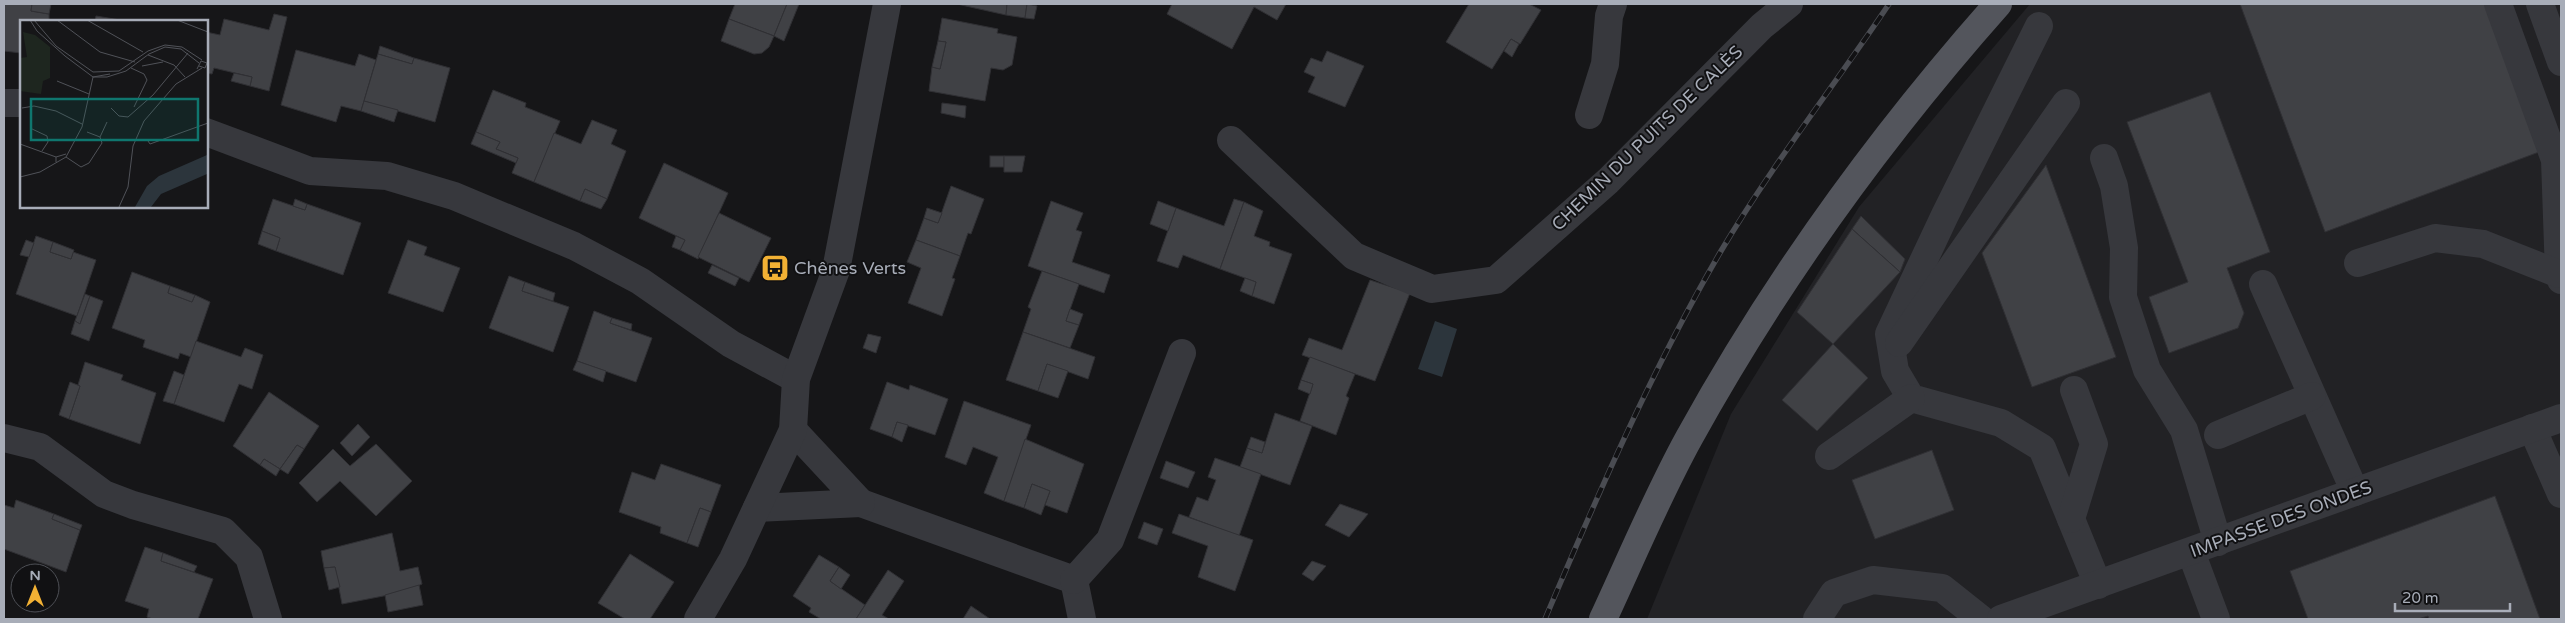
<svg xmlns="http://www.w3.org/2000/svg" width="2565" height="623" font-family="'Varela Round',sans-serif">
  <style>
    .built { fill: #222225 }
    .water { fill: #2c353c }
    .building { fill: #404145; stroke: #303034 }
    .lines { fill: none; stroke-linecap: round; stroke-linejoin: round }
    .minor { stroke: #37383d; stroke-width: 28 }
    .major { stroke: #53555c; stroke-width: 28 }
    .rail-casing { stroke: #4a4c52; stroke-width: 5.5 }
    .rail { stroke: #111113; stroke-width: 4; stroke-dasharray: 11; stroke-linecap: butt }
    .labels { text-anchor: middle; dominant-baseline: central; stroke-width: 4; stroke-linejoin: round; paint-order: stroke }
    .street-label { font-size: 18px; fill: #a8adb8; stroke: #111113 }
    .poi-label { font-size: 18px; fill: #a8adb8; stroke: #111113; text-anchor: start }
    .inset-road { fill: none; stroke: #505258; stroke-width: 1 }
    .view { fill: #0f766e; fill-opacity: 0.15; stroke: #0f766e; stroke-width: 2.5 }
    .inset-edge { fill: none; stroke: #a8adb8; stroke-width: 2.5 }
  </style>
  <rect width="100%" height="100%" fill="#161618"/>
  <polygon class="built" points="2030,4 2561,4 2561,619 1647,619 1731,414 1859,207"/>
  <polygon class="water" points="1435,321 1457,329 1442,377 1418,369"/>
  <g class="building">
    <polygon points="4,4 32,4 31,11 49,14 49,21 21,21 21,53 4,51"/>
    <polygon points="32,4 51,4 49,14 31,11"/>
    <polygon points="735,4 787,4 774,36 729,19"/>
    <polygon points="787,4 799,4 784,41 774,36"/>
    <polygon points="957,4 1007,4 1006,15"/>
    <polygon points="1007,4 1027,4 1025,18 1006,15"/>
    <polygon points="1027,4 1037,6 1034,19 1025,18"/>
    <polygon points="1172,4 1286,4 1277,20 1254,7 1232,49 1167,14"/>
    <polygon points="1469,4 1529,4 1541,10 1520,44 1511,39 1492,69 1446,42"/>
    <polygon points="2240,4 2485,4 2539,152 2325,232"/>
    <polygon points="274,14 287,17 269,91 250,86 252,77 214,68 212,74 206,73 206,32 220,35 224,19 269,30"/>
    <polygon points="96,16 126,21 95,21"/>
    <polygon points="942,18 998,29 997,33 1017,37 1012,65 1003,70 991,68 985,101 929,91 932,67 940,69 946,42 938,41"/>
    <polygon points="729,19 774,36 769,47 762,53 754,54 721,41"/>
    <polygon points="1511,39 1519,44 1512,57 1504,51"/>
    <polygon points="938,41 946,42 940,69 932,67"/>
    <polygon points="380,46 414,58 412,64 378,54"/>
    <polygon points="296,50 355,66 359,54 376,60 361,111 341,106 336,122 281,105"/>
    <polygon points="1327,51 1364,66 1345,107 1308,92 1315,77 1304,72 1311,58 1322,62"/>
    <polygon points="378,54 412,64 414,58 450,68 435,122 364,101"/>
    <polygon points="234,73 252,77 250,86 231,81"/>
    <polygon points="493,90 526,103 525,107 560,121 534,182 512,173 518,158 496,149 500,142 476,132"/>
    <polygon points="2210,92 2270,252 2227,268 2244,313 2238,328 2169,353 2149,297 2188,282 2127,122"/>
    <polygon points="364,101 398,110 394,122 361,111"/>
    <polygon points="942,103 966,106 965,118 941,113"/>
    <polygon points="592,120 617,130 611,144 626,151 607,199 585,189 580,201 534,182 554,133 581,144"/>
    <polygon points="476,132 500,142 496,149 518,158 516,163 471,144"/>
    <rect x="990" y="156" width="14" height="11"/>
    <polygon points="1004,156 1025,156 1022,172 1004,172"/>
    <polygon points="664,163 728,193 698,259 680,250 685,240 639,218"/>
    <polygon points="2046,165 2116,357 2032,387 1982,253"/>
    <polygon points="951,186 984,199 971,234 968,233 960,256 916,240 924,218 938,223"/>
    <polygon points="585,189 607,199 601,209 580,201"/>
    <polygon points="273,199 305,210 307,204 361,223 343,275 276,251 280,238 262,231"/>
    <polygon points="295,199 307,204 305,210 293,206"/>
    <polygon points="1234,199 1244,202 1220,269 1183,255 1178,268 1157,261 1176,208 1224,226"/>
    <polygon points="1051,201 1083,213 1076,230 1082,232 1072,262 1110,275 1104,293 1028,266"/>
    <polygon points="1158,201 1176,208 1168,231 1150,224"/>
    <polygon points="1244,202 1263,211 1254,236 1270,242 1269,246 1292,254 1274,304 1252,296 1256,282 1220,269"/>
    <polygon points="927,208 942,213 938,223 924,218"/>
    <polygon points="719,213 771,238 749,282 698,257"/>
    <polygon points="1861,216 1905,259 1900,272 1852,229"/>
    <polygon points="1852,229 1900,272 1833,344 1797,312"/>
    <polygon points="262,231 280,238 276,251 258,244"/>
    <polygon points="36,236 53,242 50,252 71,259 73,252 96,260 77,316 16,294"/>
    <polygon points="676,236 685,240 680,250 672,247"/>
    <polygon points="26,240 34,243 29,257 20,255"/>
    <polygon points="408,240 427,247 424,255 460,268 443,312 388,293"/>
    <polygon points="916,240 960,256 952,278 955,279 942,316 908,303 921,268 907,262"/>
    <polygon points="53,242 74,250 71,259 50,252"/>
    <polygon points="712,265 739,278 735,286 708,273"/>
    <polygon points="1042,271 1079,284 1066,321 1079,325 1070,348 1023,332 1031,309 1028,307"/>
    <polygon points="132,272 170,286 168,293 192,302 195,295 210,302 191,357 180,353 178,359 143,347 145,340 112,328"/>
    <polygon points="509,276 525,282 522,291 569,307 553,352 489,328"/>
    <polygon points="1245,278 1256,282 1252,296 1240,291"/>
    <polygon points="1370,280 1410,293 1375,381 1302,355 1309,338 1342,350"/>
    <polygon points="525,282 555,293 553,301 522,291"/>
    <polygon points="170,286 195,295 192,302 168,293"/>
    <polygon points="85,294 90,296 80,324 75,321"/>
    <polygon points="90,296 103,301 89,341 71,334 75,321 80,324"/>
    <polygon points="1070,309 1083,314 1079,325 1066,321"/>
    <polygon points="594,311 612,318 610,323 652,338 636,382 577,361"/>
    <polygon points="612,318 632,324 631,330 610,323"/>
    <polygon points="1023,332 1095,357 1088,379 1047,364 1038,391 1006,380"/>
    <polygon points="868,334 881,337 876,353 863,348"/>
    <polygon points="196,341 241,357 245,348 263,355 252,389 239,384 224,422 174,404"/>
    <polygon points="1833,344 1868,378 1817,431 1782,400"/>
    <polygon points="1310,357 1355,374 1346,396 1349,398 1336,435 1300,421 1313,384 1301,380"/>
    <polygon points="577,361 606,371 603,382 573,370"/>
    <polygon points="85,362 123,375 121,380 156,393 140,444 69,419 80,386 78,385"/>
    <polygon points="1047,364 1068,371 1058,398 1038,391"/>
    <polygon points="174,371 184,375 174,404 163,401"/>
    <polygon points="1301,380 1313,384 1310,394 1298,389"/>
    <polygon points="70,382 80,386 69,419 59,415"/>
    <polygon points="887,382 909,390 910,385 948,399 935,435 897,422 892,437 870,429"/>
    <polygon points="269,392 319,426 304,449 297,445 280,469 264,459 260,465 233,446"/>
    <polygon points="964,401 1031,425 1004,501 984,493 998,457 973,447 966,465 945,457"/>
    <polygon points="1275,413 1312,426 1290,485 1240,467 1247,448 1262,453"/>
    <polygon points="897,422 908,425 902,442 892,437"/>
    <polygon points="358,424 370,437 352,456 340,443"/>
    <polygon points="1251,437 1265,442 1262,453 1247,448"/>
    <polygon points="1025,439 1084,464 1067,513 1045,505 1050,491 1032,484 1024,508 1004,501"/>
    <polygon points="376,444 412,481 376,516 340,481 317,502 299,483 333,449 350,466"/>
    <polygon points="297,445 304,449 288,474 280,469"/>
    <polygon points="1932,450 1954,510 1875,539 1852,480"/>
    <polygon points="1215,458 1261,474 1239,536 1189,517 1197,497 1208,501 1216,480 1208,477"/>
    <polygon points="264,459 280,469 276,476 260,465"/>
    <polygon points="1166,461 1195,472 1188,488 1160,478"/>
    <polygon points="661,464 721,485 711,512 700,508 687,543 660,533 661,527 619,512 632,472 655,480"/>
    <polygon points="1032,484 1050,491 1041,515 1024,508"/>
    <polygon points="2495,496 2540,619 2429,619 2428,616 2418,619 2308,619 2290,571"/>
    <polygon points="16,500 54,514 52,519 80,530 66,572 4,549 4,505 14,508"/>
    <polygon points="1340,504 1368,514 1349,537 1325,525"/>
    <polygon points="700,508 711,512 698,547 687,543"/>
    <polygon points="54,514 82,525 80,530 52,519"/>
    <polygon points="1179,514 1253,540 1235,591 1198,577 1208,546 1172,533"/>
    <polygon points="1144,522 1163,529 1157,545 1138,538"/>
    <polygon points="392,533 400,571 418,567 422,584 404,592 342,604 335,567 324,568 321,551"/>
    <polygon points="145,547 163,553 161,561 213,579 198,619 153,619 147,617 149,609 125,601"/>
    <polygon points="163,553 197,566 194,572 161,561"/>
    <polygon points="630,554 674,582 650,619 625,619 598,603"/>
    <polygon points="819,555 839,567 830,581 865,605 856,619 821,619 809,612 811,608 793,596"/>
    <polygon points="1312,561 1326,566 1313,581 1302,574"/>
    <polygon points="335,567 340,587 329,590 324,568"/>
    <polygon points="839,567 850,575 841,589 830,581"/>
    <polygon points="888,570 904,581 882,615 889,619 856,619"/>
    <polygon points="419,585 423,605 388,612 385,595"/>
    <polygon points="971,606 990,619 963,619"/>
  </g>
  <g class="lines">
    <g class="minor">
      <polyline points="2498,4 2555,160 2559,274 2561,280"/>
      <polyline points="2540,4 2561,62"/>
      <polyline points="2039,26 1945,215 1889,334 1895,371 1911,398 2001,423 2042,448 2098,585"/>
      <polyline points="4,103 21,103"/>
      <polyline points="1589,115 1605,64 1609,16 1613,4"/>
      <polyline points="206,132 310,171 387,176 454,196 574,246 640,281 731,344 796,379"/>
      <polyline points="1231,140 1354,256 1432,289 1496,280 1608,181 1762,26 1789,4"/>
      <polyline points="2104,158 2114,186 2124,248 2123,297 2147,370 2184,430 2218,542"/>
      <polyline points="2358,263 2435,238 2483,244 2559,274"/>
      <polyline points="2263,284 2355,492"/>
      <polyline points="1899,343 2066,103"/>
      <polyline points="2532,428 2561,494"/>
      <polyline points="2218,435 2312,396"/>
      <polyline points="4,438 40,447 104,494 133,505 223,531 249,557 268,619"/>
      <polyline points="1829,456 1911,398"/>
      <polyline points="861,503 1074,580 1082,619"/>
      <polyline points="757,508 861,503 793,430"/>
      <polyline points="2071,519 2094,444 2074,390"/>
      <polyline points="2191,552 2216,619"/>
      <polyline points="1074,580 1110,540 1182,353"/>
      <polyline points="698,619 733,559 793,430 796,379 836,270 887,4"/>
      <polyline points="1817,619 1834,593 1873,580 1942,588 1981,619"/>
      <polyline points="2001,619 2561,418"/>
    </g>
    <path class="major" d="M1603,619C1631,559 1657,496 1689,438C1775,282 1880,137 1998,4"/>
    <defs>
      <path id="rail" d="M1545,619C1598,494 1652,369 1721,251C1772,165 1834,86 1889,4"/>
    </defs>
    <use href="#rail" class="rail-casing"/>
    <use href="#rail" class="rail"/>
  </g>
  <defs>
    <symbol id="bus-square" viewBox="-11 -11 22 22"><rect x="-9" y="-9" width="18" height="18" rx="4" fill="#f2b134" stroke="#111113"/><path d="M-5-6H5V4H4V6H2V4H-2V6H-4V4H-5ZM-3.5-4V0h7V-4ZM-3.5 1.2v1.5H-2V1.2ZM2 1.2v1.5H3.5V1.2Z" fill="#111"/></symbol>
  </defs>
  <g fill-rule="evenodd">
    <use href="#bus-square" x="759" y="252" width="32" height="32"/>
  </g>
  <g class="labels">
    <g class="street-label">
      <text transform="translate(1647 138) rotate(-44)">CHEMIN DU PUITS DE CALÈS</text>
      <text transform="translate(2281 519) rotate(-20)">IMPASSE DES ONDES</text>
    </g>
    <g class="poi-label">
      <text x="794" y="268">Chênes Verts</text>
    </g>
  </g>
  <g transform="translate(20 20)">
    <rect width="188" height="188" fill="#161618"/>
    <path d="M3,12L15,15L30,27V58L23,61L21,74L0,71V38L7,37Z" fill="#1e261f"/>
    <path d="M187,135V154L141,174L131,187H115L127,166L139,156Z" fill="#2c353c"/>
    <path class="inset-road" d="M10,0L17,11L45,36L73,57H87L106,51L129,34L145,27L161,29L179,43M14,0L36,26L73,52L99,51L128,31L145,25L162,27L182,40M37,0L80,32L115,42M67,0L123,32M157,0L188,12M128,35L154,45L165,57M122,46L143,42M111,48L124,54L127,60L114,87M177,49L181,41L187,43L185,48L179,46M73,57L90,54M37,61L69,74M2,88L14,86L36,91L62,104M91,88L99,96L108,97L133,75L168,33M10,108L27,116L28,122L22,131M80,117L87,102M128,121L130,124L188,103M0,124L36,137M46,137L61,147L69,143L82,123L80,117L67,112M36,142V137L46,134M0,157L20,152L46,137L62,107L73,57M99,187L108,167L113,126L124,101L156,64L182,48"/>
    <path class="view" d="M11,79H178V120H11Z"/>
    <rect width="188" height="188" class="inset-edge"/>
  </g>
  <rect width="2565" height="623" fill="none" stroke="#a8adb8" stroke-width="10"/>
  <g transform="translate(35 588)"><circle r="24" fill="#111113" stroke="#4d4f55"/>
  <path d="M0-4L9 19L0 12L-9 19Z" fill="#f2b134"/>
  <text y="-8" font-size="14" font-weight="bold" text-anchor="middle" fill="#a8adb8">N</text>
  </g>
  <path d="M2395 603v8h115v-8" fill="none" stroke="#a8adb8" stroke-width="2.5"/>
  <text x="2402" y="603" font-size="15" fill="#a8adb8" stroke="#111113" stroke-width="4" paint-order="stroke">20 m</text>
</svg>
